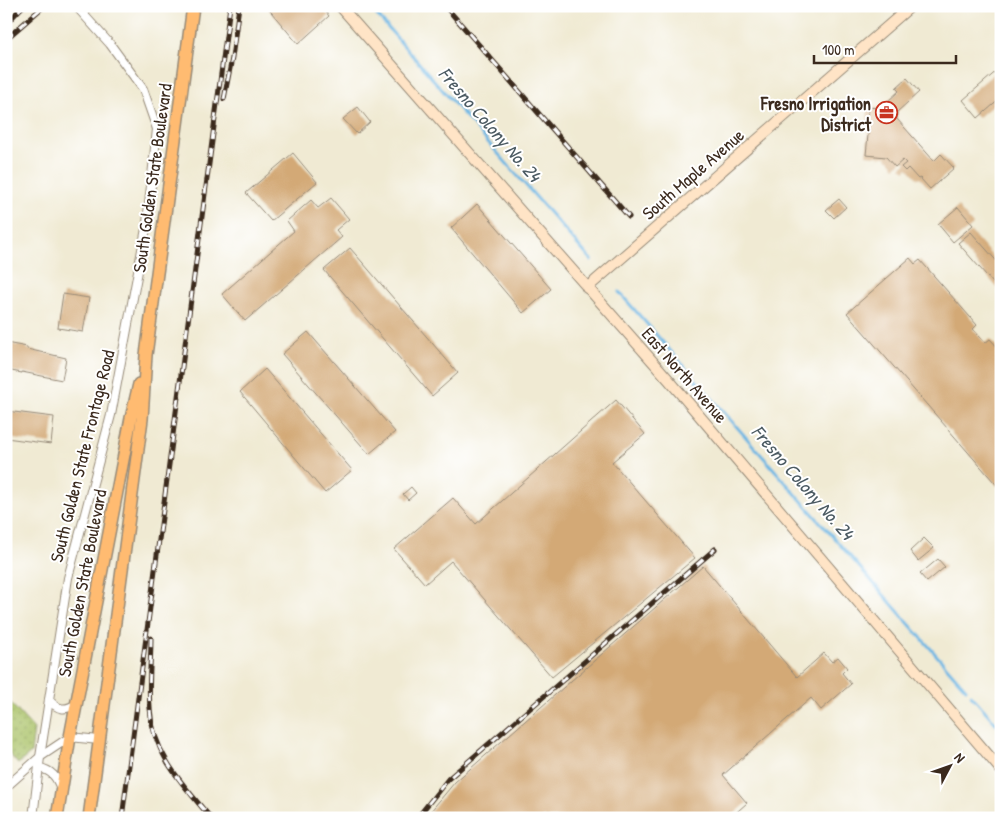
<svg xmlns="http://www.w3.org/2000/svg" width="1007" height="824" font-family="'Patrick Hand',sans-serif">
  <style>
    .grass { fill: url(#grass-dots); stroke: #737644 }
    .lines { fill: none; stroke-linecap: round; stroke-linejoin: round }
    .stream { stroke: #6bb6e4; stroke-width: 3 }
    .building { fill: #d3a976 }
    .street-casing { stroke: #968a78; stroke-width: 10 }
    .secondary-casing { stroke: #968a78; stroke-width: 12 }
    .primary-casing { stroke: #968a78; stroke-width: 14 }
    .street { stroke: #fff; stroke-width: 8 }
    .secondary { stroke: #ffe4c6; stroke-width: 10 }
    .primary { stroke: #ffbb71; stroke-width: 11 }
    .rail-casing { stroke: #3b2a1e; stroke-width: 5 }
    .rail { stroke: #fff; stroke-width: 3; stroke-dasharray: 9; stroke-linecap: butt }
    .labels { text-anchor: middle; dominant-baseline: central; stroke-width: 4; stroke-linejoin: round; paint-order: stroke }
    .poi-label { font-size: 18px; font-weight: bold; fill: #3b2a1e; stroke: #fff; text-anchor: end }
    .street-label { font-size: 18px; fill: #3b2a1e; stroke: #fff }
    .water-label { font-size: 19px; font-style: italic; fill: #4c5b63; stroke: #fff }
  </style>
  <defs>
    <pattern id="grass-dots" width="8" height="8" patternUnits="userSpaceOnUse" patternTransform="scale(1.25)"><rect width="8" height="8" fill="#abc369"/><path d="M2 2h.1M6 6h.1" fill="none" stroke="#8c9f56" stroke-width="1.8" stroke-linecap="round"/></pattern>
  </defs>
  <rect width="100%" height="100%" fill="#fff"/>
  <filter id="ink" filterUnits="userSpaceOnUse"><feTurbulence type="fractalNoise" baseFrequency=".02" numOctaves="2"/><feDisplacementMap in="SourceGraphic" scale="10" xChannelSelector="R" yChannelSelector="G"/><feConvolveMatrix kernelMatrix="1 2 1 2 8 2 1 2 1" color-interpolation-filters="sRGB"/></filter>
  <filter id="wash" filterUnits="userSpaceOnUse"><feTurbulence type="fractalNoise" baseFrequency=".0096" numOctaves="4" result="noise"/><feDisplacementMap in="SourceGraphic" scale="20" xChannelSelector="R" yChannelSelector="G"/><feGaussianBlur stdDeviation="1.12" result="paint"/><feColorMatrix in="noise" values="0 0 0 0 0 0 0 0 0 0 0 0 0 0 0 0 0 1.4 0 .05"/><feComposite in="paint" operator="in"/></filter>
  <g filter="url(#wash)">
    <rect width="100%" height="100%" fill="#f0ead3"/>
    <polygon class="grass" points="6,698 34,729 31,753 18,764 6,750"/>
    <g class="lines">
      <g class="stream">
        <polyline points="369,6 591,260"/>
        <polyline points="619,292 966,689"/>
        <polyline points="971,695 1001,729"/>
      </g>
    </g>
    <g id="blocks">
      <g class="building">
        <polygon points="266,6 321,6 329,16 298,44"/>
        <polygon points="999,69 1001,71 1001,98 978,118 963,100"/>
        <polygon points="907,78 919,92 897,112 897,119 934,161 941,154 954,168 930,189 920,178 918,179 908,168 905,171 901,167 906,163 903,160 895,167 886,157 866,155 869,125 867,123 868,107 878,108 883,105 887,106 887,102 899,91 896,88"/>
        <polygon points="358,107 370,122 357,134 343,119"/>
        <polygon points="293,153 317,182 271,221 246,193"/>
        <polygon points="331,198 349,219 336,230 342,237 245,321 222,294 294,231 287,221 311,200 318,208"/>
        <polygon points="839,199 846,207 834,218 826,210"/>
        <polygon points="477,204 551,289 523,313 451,228"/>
        <polygon points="958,207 973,225 953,242 938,224"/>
        <polygon points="971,232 1001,266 1001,292 958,243"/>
        <polygon points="350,248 458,373 432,396 324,270"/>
        <polygon points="910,258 915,264 920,260 977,325 973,329 985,343 990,339 1001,351 1001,490 847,313"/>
        <polygon points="63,294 89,298 83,332 58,328"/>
        <polygon points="308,332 395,432 369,454 282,354"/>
        <polygon points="6,343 27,347 27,349 66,358 62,380 22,372 22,373 6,370"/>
        <polygon points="265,369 352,470 325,493 240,392"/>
        <polygon points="616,400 645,434 612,462 695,558 552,677 451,561 425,584 394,549 453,498 476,524"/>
        <polygon points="6,411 54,417 51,444 6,438"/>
        <polygon points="411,487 416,493 408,500 403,494"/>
        <polygon points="924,538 934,548 918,561 910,551"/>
        <polygon points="938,559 945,567 927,582 920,574"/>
        <polygon points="703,566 797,677 824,653 832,662 838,657 847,668 842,673 851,684 821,710 811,698 723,775 747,803 730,818 425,818 455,782"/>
      </g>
    </g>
  </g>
  <g filter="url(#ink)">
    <use href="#blocks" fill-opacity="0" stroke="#968a78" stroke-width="1"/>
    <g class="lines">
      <defs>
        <g id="street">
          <path d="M49,700C58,710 65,711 76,704"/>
          <path d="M39,768C52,770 57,778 61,789"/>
          <polyline points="6,787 40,757 70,737 99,740"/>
          <polyline points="33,818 40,757 68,578 111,415 147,223 157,129 143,89 110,44 76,6"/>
        </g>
        <g id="secondary">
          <polyline points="340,6 669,380 1001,770"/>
          <polyline points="587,288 911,6"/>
        </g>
        <g id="primary">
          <polyline points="57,818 70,737 131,418 139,384"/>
          <polyline points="89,818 142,419 146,355 193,6"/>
        </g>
      </defs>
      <use href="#street" class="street-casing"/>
      <use href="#secondary" class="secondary-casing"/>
      <use href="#primary" class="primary-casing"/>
      <use href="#street" class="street"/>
      <use href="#secondary" class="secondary"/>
      <use href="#primary" class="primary"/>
      <defs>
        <g id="rail">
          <polyline points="445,6 629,217"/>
          <polyline points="6,24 23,6"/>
          <polyline points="6,39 44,6"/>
          <polyline points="224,99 232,58 239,6"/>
          <path d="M151,638C151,662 148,685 150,708C152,753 183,785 211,818"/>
          <polyline points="122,818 230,6"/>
          <polyline points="417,818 448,779 715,549"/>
        </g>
      </defs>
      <use href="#rail" class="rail-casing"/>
      <use href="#rail" class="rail"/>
    </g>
  </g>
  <defs>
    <symbol id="office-ring" viewBox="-11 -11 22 22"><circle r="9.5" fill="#fff" stroke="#c8321e" stroke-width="1.5"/><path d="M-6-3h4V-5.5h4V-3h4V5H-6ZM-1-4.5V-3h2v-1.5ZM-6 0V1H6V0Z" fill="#c8321e"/></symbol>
  </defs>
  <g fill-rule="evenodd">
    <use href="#office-ring" x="874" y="100" width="25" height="25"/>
  </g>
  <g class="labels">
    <g class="poi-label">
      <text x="871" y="103">Fresno Irrigation<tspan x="871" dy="21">District</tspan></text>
    </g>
    <g class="street-label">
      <text transform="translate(693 174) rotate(-41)">South Maple Avenue</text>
      <text transform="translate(152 178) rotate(-82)">South Golden State Boulevard</text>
      <text transform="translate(685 375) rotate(49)">East North Avenue</text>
      <text transform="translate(82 456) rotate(-76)">South Golden State Frontage Road</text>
      <text transform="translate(82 583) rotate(-79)">South Golden State Boulevard</text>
    </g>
    <g class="water-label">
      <text transform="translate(490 124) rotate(49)">Fresno Colony No. 24</text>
      <text transform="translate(803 482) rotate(49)">Fresno Colony No. 24</text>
    </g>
  </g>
  <rect width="1007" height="824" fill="none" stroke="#fff" stroke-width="25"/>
  <g transform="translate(950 766) rotate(49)" stroke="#ffffff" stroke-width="4" paint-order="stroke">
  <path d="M0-4L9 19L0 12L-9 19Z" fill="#3b2a1e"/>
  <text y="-8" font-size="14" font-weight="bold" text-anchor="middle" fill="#3b2a1e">N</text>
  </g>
  <path d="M814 55v8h142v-8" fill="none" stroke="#3b2a1e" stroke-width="2.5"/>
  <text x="822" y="55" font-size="15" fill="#3b2a1e" stroke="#ffffff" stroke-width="4" paint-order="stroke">100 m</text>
</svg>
